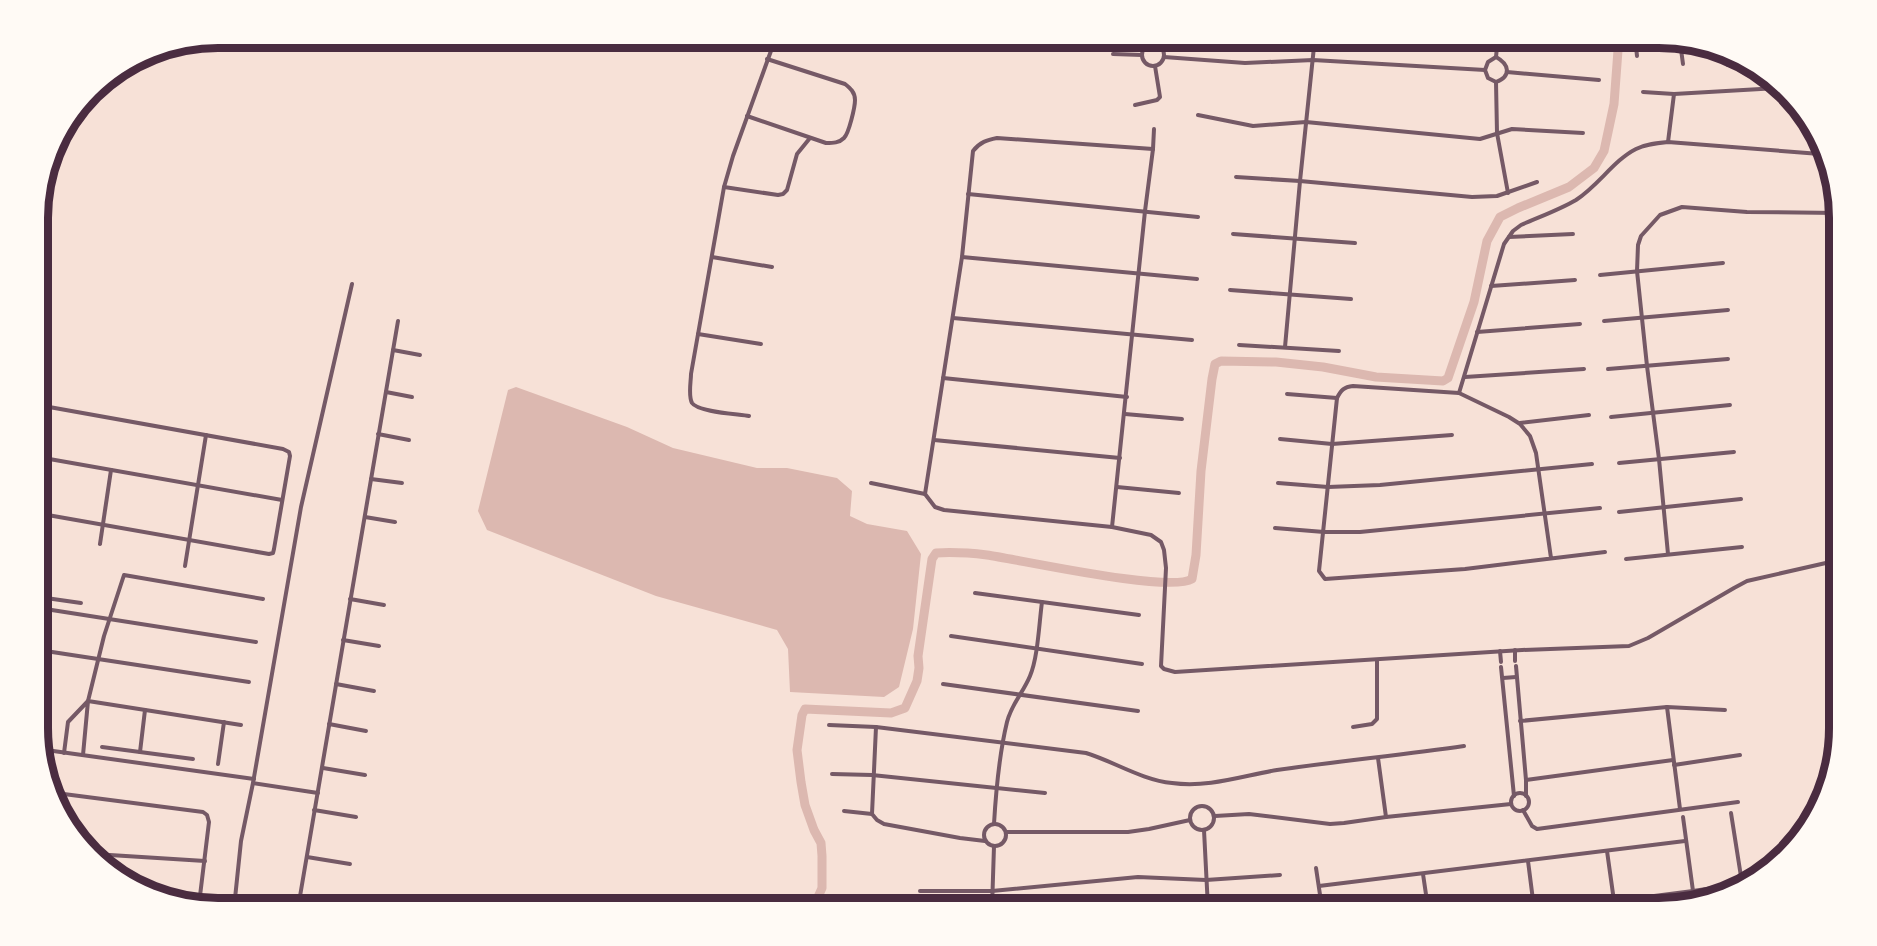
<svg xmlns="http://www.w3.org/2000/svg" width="1877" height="946" font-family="Bitter,serif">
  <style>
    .water { fill: #dcb8b0 }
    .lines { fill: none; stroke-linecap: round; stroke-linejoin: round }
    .canal { stroke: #dcb8b0; stroke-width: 9 }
    .minor { stroke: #755966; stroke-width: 4 }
    .rim { fill: none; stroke: #4a2c40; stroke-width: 8 }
  </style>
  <rect width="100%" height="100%" fill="#f7e1d7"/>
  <polygon class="water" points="516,387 627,427 673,448 757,468 787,468 837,478 852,491 850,516 867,524 907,531 921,554 913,629 899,687 884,697 790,692 788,649 777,630 656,596 487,530 478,511 508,390"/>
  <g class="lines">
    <path class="canal" d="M813,908L822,888V856L821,843L814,830L805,805L801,782L797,750L802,715L805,709L891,713L905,708L917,681L919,668L918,656L932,559L936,553C953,552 970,553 987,555C1022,560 1169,593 1192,579L1196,555L1201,471L1212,379L1215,364L1221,361L1276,362L1323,367L1376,377L1443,381L1448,378L1474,302L1487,241L1500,217L1518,208L1569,187L1594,168L1604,151L1614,104L1619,37"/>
    <g class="minor">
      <polyline points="1635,37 1637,56"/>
      <polyline points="1680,42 1683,64"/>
      <circle cx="1153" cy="55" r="11"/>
      <polyline points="1153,44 1153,37"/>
      <polyline points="1727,53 1728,65"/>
      <polyline points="1113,54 1142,55"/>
      <polyline points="1164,57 1245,63 1313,60 1485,70"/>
      <path d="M1496,57C1509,64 1512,76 1496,82L1488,78L1485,70L1488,62Z"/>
      <polyline points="1496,57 1498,37"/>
      <polyline points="1507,72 1599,80"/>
      <polyline points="1496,82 1497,133 1508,193"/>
      <polyline points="1643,92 1674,94 1778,88"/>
      <polyline points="1135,105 1157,100 1160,97 1155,66"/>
      <polyline points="1198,115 1253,126 1306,122 1480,139 1512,129 1583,133"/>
      <path d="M747,116L826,143C833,143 839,143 844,138C849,133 855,107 855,100C855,92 850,88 845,84L767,59"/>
      <polyline points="1668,142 1674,94"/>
      <polyline points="1818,147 1818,151 1822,156"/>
      <polyline points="1236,177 1300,181 1472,197 1497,196 1537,182"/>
      <polyline points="724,187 778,195 783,194 787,190 797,154 810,138"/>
      <polyline points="968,194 1198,217"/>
      <polyline points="40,198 45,195 42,191"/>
      <polyline points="1233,234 1355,243"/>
      <polyline points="1509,237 1573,234"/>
      <polyline points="712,257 772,267"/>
      <polyline points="962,257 1197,279"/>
      <polyline points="1600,275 1723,263"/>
      <polyline points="1491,286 1575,280"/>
      <polyline points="1230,290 1351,299"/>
      <polyline points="953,318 1192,340"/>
      <polyline points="1604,321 1728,310"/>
      <polyline points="1477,332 1580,324"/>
      <polyline points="698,334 761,344"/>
      <polyline points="1239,345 1339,351"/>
      <polyline points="1285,347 1300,181 1315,37"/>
      <polyline points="393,350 420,355"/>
      <polyline points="1608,369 1728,359"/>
      <polyline points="1465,377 1584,369"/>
      <polyline points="943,378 1127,397"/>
      <polyline points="386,392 412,397"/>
      <path d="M1459,393L1504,244L1513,231L1521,225C1539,217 1559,210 1576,200C1598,186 1614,160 1636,149C1646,144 1657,143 1668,142L1820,154"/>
      <polyline points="1287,394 1337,398"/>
      <polyline points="38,397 41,381"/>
      <polyline points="38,405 283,449 289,452 290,456 274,549 273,553 269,554 42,514"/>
      <polyline points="1125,414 1182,419"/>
      <path d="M749,416C738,414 698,412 692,403C688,395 691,382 691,374L724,187L733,156L776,37"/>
      <polyline points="1611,417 1730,405"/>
      <polyline points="1520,423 1589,415"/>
      <polyline points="378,434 409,440"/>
      <polyline points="1280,439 1332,444 1452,435"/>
      <polyline points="934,440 1120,458"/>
      <polyline points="38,457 282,500"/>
      <polyline points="1619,463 1734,452"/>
      <polyline points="371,479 402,483"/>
      <polyline points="871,483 925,494 935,507 944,510 1112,527 1151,535 1161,542 1164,550 1166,568 1161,666 1164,669 1175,672 1522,650 1629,646 1648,638 1734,588 1747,581 1839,560"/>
      <polyline points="1278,483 1328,487 1380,485 1592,464"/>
      <polyline points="1117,487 1179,493"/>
      <path d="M925,494L962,257L973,151C980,142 987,140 997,138L1153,149"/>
      <polyline points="1619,512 1741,499"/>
      <polyline points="365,517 395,522"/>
      <polyline points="1112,527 1145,211 1153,149 1154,129"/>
      <polyline points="1275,528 1324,532 1360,532 1600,508"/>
      <polyline points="100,544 111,470"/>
      <polyline points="1668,554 1659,459 1647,366 1637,271 1638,245 1641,236 1660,215 1682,207 1747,212 1838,213"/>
      <path d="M1551,558L1536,453L1530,436L1520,424L1509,417L1459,393L1353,386C1344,387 1341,390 1337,398L1319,571L1325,579L1465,569L1605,552"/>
      <polyline points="1626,559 1742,547"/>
      <polyline points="1829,562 1833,756"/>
      <polyline points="185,566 206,435"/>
      <polyline points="975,593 1139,615"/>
      <polyline points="39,597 81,603"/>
      <polyline points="350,599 384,605"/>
      <polyline points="39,608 256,642"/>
      <polyline points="951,636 1142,664"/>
      <polyline points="343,640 379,646"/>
      <polyline points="39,650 249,682"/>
      <polyline points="1515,650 1515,661"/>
      <polyline points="1500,651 1501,662"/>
      <polyline points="39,654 44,609"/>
      <polyline points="1516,666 1526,780 1526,796"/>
      <polyline points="1501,667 1514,796"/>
      <polyline points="1503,678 1516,677"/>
      <polyline points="336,684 374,691"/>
      <polyline points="943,684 1138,711"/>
      <polyline points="1832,700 1839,700"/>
      <polyline points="1667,707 1680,809"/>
      <polyline points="1520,721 1667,707 1725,710"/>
      <polyline points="329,724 366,731"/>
      <polyline points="241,725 88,701 104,636 124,575 263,599"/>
      <path d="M829,725L876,727L1086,753C1115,762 1142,780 1172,783C1208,788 1242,776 1277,770C1339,761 1402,755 1464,746"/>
      <polyline points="876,727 872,814 877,820 884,824 960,838 985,841"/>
      <polyline points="1353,727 1372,724 1377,719 1377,660"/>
      <polyline points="102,747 193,759"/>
      <polyline points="39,749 254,779"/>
      <polyline points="140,752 145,710"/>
      <polyline points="64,753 68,722 88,701 83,755"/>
      <polyline points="1378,758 1386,817"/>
      <polyline points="218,764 224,722"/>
      <polyline points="1674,765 1740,755"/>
      <polyline points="323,768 365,775"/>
      <polyline points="832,774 872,775 1045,793"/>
      <polyline points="1526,780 1673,760"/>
      <polyline points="253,783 318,793"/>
      <polyline points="56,793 203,812 207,815 209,822 199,904"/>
      <circle cx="1520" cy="802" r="9"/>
      <circle cx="1202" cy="818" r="12"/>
      <polyline points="314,810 356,817"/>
      <polyline points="1523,810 1532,826 1537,829 1738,802"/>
      <polyline points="844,811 872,814"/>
      <polyline points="1731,813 1742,883"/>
      <polyline points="1215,816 1249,814 1330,824 1344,823 1386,817 1511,804"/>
      <polyline points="1683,817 1693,891"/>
      <circle cx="995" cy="835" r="11"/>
      <path d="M994,824C996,790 999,755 1007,722C1012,703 1023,693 1030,676C1038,657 1039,624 1042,602"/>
      <polyline points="1204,830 1208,908"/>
      <polyline points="1006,832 1128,832 1149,829 1190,820"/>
      <polyline points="1607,851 1614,901"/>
      <polyline points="94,854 205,861"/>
      <polyline points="307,857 350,864"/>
      <polyline points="1528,861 1534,908"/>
      <polyline points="1316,868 1322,908"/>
      <polyline points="1423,874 1428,908"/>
      <polyline points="1319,886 1685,841"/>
      <polyline points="920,891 992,891 1138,877 1206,880 1280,875"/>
      <polyline points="300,897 338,903"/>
      <polyline points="234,908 241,841 253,783 301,507 352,284"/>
      <polyline points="298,908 398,321"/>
      <polyline points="992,908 994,846"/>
      <polyline points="1561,908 1693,891 1746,883"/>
    </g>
  </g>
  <path d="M0 0H1877V946H0ZM218 48H1659A170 170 0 0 1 1829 218V728A170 170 0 0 1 1659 898H218A170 170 0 0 1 48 728V218A170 170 0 0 1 218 48Z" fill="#fffaf5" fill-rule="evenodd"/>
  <path class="rim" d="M218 48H1659A170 170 0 0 1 1829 218V728A170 170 0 0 1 1659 898H218A170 170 0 0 1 48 728V218A170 170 0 0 1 218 48Z"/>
</svg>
